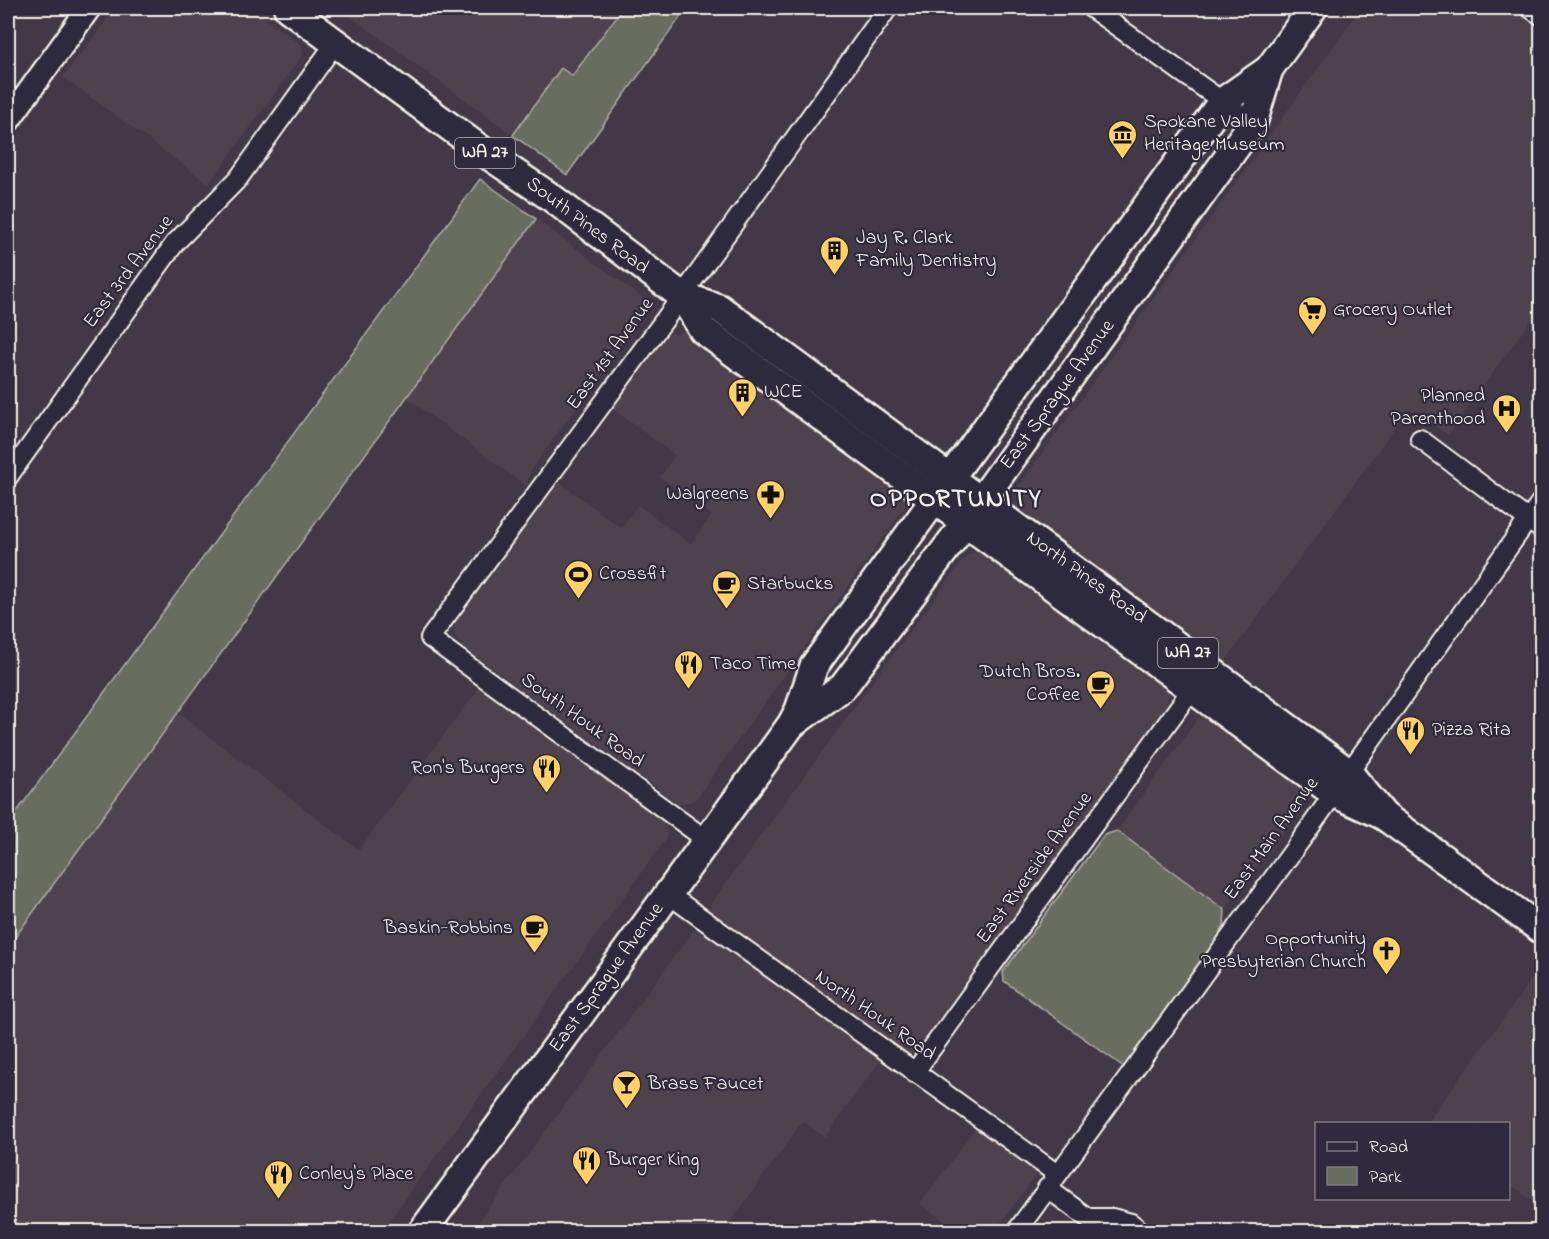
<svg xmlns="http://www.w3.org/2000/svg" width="1549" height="1239" font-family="'Indie Flower',sans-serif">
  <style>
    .built { fill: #50424f }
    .green { fill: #686d5f; stroke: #aeafa4; stroke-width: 1.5 }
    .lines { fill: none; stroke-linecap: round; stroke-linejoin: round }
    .minor-casing { stroke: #f4f1e8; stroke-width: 22 }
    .tertiary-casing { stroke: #f4f1e8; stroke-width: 27 }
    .primary-casing { stroke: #f4f1e8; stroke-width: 32 }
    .minor { stroke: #2f2a3d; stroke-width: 18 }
    .tertiary { stroke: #2f2a3d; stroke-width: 22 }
    .primary { stroke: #2f2a3d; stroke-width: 27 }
    .labels { text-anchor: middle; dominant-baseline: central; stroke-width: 4.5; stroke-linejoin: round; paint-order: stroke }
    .shield { fill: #2f2a3d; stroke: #b9b5b5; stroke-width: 1.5 }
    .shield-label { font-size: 18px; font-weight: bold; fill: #f4f1e8 }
    .poi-label { font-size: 20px; fill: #f4f1e8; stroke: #2f2a3d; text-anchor: start }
    .street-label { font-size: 20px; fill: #f4f1e8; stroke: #2f2a3d }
    .district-label { font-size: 26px; font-weight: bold; letter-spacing: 1.5px; fill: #f4f1e8; stroke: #2f2a3d }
  </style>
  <rect width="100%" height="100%" fill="#423848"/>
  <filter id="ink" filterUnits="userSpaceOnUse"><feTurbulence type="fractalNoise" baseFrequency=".0167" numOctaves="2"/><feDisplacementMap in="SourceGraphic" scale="12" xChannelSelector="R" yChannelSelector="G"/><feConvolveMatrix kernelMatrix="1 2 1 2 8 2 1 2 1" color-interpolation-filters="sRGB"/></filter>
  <g filter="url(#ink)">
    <g class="built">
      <polygon points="116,8 250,8 302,45 303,54 209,184 63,77"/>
      <polygon points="339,8 615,8 620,11 572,76 561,69 513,135"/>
      <polygon points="1361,8 1514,8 1541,28 1541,306 1448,435 1409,408 1225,662 1015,508 1017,489"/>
      <polygon points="536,219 644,299 647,305 646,311 531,470 526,486 406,397"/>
      <polygon points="682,331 688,332 903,490 907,496 907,501 905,507 696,799 690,802 679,804 465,648 457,640 454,630 456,619 556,480 621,528 638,505 691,544 712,515 660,477 675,455 610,407 645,359 672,332 676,335"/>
      <polygon points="977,552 988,552 1165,683 1169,690 1168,704 1134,750 1120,782 921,1051 910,1056 900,1055 718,919 711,912 710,905 913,627 967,555"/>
      <polygon points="486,688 662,818 667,832 666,839 382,1231 8,1232 8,947 178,713 359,850 478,689"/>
      <polygon points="1204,716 1211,717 1306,786 1310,793 1307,801 1225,910 1117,831 1198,719"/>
      <polygon points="693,931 716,937 882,1058 825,1137 803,1121 724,1231 471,1232"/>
      <polygon points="1541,967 1541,1208 1509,1183 1508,1124 1427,1123"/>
      <polygon points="976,1127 1037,1173 995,1231 959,1231 920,1204"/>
    </g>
    <g class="green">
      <polygon points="615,8 687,8 567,175 513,135 561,68 572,76 620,12"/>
      <polygon points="480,179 536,219 8,947 8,824"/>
      <polygon points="1117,831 1225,910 1224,925 1208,955 1128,1070 1004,981 1003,972 1104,835"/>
    </g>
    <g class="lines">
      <defs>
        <g id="minor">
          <polyline points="1091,8 1253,123"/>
          <polyline points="1530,8 1542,16"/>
          <polyline points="1420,439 1542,530"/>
          <polyline points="8,477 175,243 238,179 336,42"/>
          <polyline points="708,841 430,638 682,296 888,8"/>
          <polyline points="668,894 1057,1174"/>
          <polyline points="914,1073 1192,689"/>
          <polyline points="1047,1188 1088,1218 1112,1218 1131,1223 1142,1232"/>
          <polyline points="1016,1232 1306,833 1542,500"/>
        </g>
        <polyline id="tertiary" points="8,121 89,8"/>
        <g id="primary">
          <polyline points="288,8 491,157 552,198 682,296 719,308 1348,772 1384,816"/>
          <polyline points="682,296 703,330 763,374 1334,793 1384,816 1542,930"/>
          <polyline points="792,724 843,687 957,534 1253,123 1269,69"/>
          <polyline points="422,1232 791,725 799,710 814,666 1222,102 1269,69 1313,8"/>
        </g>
      </defs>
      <use href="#minor" class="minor-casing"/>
      <use href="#tertiary" class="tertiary-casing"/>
      <use href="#primary" class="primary-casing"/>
      <use href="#minor" class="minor"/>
      <use href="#tertiary" class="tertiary"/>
      <use href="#primary" class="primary"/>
    </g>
  </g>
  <defs>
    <symbol id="museum-pin" viewBox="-11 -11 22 30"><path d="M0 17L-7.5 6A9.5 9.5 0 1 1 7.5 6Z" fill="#ffd166" stroke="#2f2a3d"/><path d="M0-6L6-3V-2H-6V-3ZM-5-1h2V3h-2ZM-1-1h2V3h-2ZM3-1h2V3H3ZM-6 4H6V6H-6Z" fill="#111"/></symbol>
    <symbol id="building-pin" viewBox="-11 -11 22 30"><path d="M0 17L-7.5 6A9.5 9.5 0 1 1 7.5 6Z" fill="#ffd166" stroke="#2f2a3d"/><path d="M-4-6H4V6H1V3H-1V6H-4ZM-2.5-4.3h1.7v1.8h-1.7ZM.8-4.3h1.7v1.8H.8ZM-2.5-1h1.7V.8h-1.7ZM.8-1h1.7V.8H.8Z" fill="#111"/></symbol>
    <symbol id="supermarket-pin" viewBox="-11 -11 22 30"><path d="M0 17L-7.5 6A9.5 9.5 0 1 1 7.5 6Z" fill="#ffd166" stroke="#2f2a3d"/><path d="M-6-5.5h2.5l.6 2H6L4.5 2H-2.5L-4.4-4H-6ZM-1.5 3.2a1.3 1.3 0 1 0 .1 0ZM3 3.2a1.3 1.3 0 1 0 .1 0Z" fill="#111"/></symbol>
    <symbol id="hospital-pin" viewBox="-11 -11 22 30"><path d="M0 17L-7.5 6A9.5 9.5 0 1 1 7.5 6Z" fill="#ffd166" stroke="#2f2a3d"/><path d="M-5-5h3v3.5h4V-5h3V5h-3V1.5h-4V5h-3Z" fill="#111"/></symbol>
    <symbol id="pharmacy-pin" viewBox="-11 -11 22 30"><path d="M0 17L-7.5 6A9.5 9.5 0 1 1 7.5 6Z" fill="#ffd166" stroke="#2f2a3d"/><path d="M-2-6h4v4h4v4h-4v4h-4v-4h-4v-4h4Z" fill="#111"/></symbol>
    <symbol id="stadium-pin" viewBox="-11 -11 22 30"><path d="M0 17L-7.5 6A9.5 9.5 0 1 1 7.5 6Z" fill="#ffd166" stroke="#2f2a3d"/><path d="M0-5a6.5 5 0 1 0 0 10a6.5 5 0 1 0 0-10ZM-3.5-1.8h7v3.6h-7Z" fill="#111"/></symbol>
    <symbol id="cafe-pin" viewBox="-11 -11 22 30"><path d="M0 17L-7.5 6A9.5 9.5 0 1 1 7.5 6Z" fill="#ffd166" stroke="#2f2a3d"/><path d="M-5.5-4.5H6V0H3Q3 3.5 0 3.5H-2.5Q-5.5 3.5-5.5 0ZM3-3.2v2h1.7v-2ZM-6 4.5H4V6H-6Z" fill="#111"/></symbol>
    <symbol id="restaurant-pin" viewBox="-11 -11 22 30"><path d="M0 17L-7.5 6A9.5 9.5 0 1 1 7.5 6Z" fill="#ffd166" stroke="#2f2a3d"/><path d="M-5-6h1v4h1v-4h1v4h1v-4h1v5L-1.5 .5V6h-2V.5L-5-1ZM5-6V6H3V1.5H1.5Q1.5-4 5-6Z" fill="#111"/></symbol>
    <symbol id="church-pin" viewBox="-11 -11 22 30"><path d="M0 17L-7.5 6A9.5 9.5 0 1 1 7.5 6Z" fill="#ffd166" stroke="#2f2a3d"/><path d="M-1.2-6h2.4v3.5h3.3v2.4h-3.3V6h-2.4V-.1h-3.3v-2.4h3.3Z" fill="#111"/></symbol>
    <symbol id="bar-pin" viewBox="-11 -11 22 30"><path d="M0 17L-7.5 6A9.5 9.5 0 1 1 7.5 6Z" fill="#ffd166" stroke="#2f2a3d"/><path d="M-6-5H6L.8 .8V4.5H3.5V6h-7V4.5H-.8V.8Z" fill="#111"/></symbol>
  </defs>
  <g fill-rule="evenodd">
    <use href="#museum-pin" x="1106" y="118" width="33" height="45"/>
    <use href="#building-pin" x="818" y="234" width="33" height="45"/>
    <use href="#supermarket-pin" x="1296" y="294" width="33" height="45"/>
    <use href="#building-pin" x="726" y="376" width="33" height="45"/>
    <use href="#hospital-pin" x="1490" y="392" width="33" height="45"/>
    <use href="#pharmacy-pin" x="754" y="478" width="33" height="45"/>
    <use href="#stadium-pin" x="562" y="558" width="33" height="45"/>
    <use href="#cafe-pin" x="710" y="568" width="33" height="45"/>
    <use href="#restaurant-pin" x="672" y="648" width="33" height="45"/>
    <use href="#cafe-pin" x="1084" y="668" width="33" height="45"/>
    <use href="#restaurant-pin" x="1394" y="714" width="33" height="45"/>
    <use href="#restaurant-pin" x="530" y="752" width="33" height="45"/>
    <use href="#cafe-pin" x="518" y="912" width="33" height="45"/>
    <use href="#church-pin" x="1370" y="934" width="33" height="45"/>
    <use href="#bar-pin" x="610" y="1068" width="33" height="45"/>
    <use href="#restaurant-pin" x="570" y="1144" width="33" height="45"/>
    <use href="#restaurant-pin" x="262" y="1158" width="33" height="45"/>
  </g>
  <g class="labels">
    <g class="shield">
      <rect x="455" y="138" width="60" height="30" rx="4.5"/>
      <rect x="1158" y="638" width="60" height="30" rx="4.5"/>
    </g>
    <g class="shield-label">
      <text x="485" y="153">WA 27</text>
      <text x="1188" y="653">WA 27</text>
    </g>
    <g class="poi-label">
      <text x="1144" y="122">Spokane Valley<tspan x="1144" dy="23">Heritage Museum</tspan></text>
      <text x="856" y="238">Jay R. Clark<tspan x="856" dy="23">Family Dentistry</tspan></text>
      <text x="1333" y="310">Grocery Outlet</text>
      <text x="764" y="392">WCE</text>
      <text x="1485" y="396" text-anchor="end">Planned<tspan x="1485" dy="23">Parenthood</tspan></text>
      <text x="749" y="494" text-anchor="end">Walgreens</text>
      <text x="599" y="574">Crossfit</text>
      <text x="747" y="584">Starbucks</text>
      <text x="710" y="664">Taco Time</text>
      <text x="1080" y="672" text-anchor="end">Dutch Bros.<tspan x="1080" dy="23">Coffee</tspan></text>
      <text x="1432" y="730">Pizza Rita</text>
      <text x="525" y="768" text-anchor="end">Ron's Burgers</text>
      <text x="513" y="928" text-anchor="end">Baskin-Robbins</text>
      <text x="1366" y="939" text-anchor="end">Opportunity<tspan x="1366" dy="23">Presbyterian Church</tspan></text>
      <text x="648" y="1084">Brass Faucet</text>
      <text x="607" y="1160">Burger King</text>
      <text x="299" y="1174">Conley's Place</text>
    </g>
    <g class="street-label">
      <text transform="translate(587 226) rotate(37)">South Pines Road</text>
      <text transform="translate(129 272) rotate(-53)">East 3rd Avenue</text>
      <text transform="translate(611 354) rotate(-54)">East 1st Avenue</text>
      <text transform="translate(1058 395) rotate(-54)">East Sprague Avenue</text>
      <text transform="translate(1086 578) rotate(36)">North Pines Road</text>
      <text transform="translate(582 721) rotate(36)">South Houk Road</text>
      <text transform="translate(1272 839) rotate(-54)">East Main Avenue</text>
      <text transform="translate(1035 868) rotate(-54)">East Riverside Avenue</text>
      <text transform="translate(607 978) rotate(-54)">East Sprague Avenue</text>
      <text transform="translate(875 1016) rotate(35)">North Houk Road</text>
    </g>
    <g class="district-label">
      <text x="956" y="500">OPPORTUNITY</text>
    </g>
  </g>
  <rect width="1549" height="1239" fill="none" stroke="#2f2a3d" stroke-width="30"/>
  <rect x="15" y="15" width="1519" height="1209" fill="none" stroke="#f4f1e8" stroke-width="2" filter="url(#ink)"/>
  <rect x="1315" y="1122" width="195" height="78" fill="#2f2a3d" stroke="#7e7a81" stroke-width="1.5"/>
  <rect x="1327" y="1142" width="30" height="9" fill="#2f2a3d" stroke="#7e7a81" stroke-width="1.5"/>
  <text x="1369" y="1152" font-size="18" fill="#f4f1e8">Road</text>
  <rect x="1327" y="1167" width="30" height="18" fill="#686d5f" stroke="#7e7a81" stroke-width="1.5"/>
  <text x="1369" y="1182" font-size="18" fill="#f4f1e8">Park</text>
</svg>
